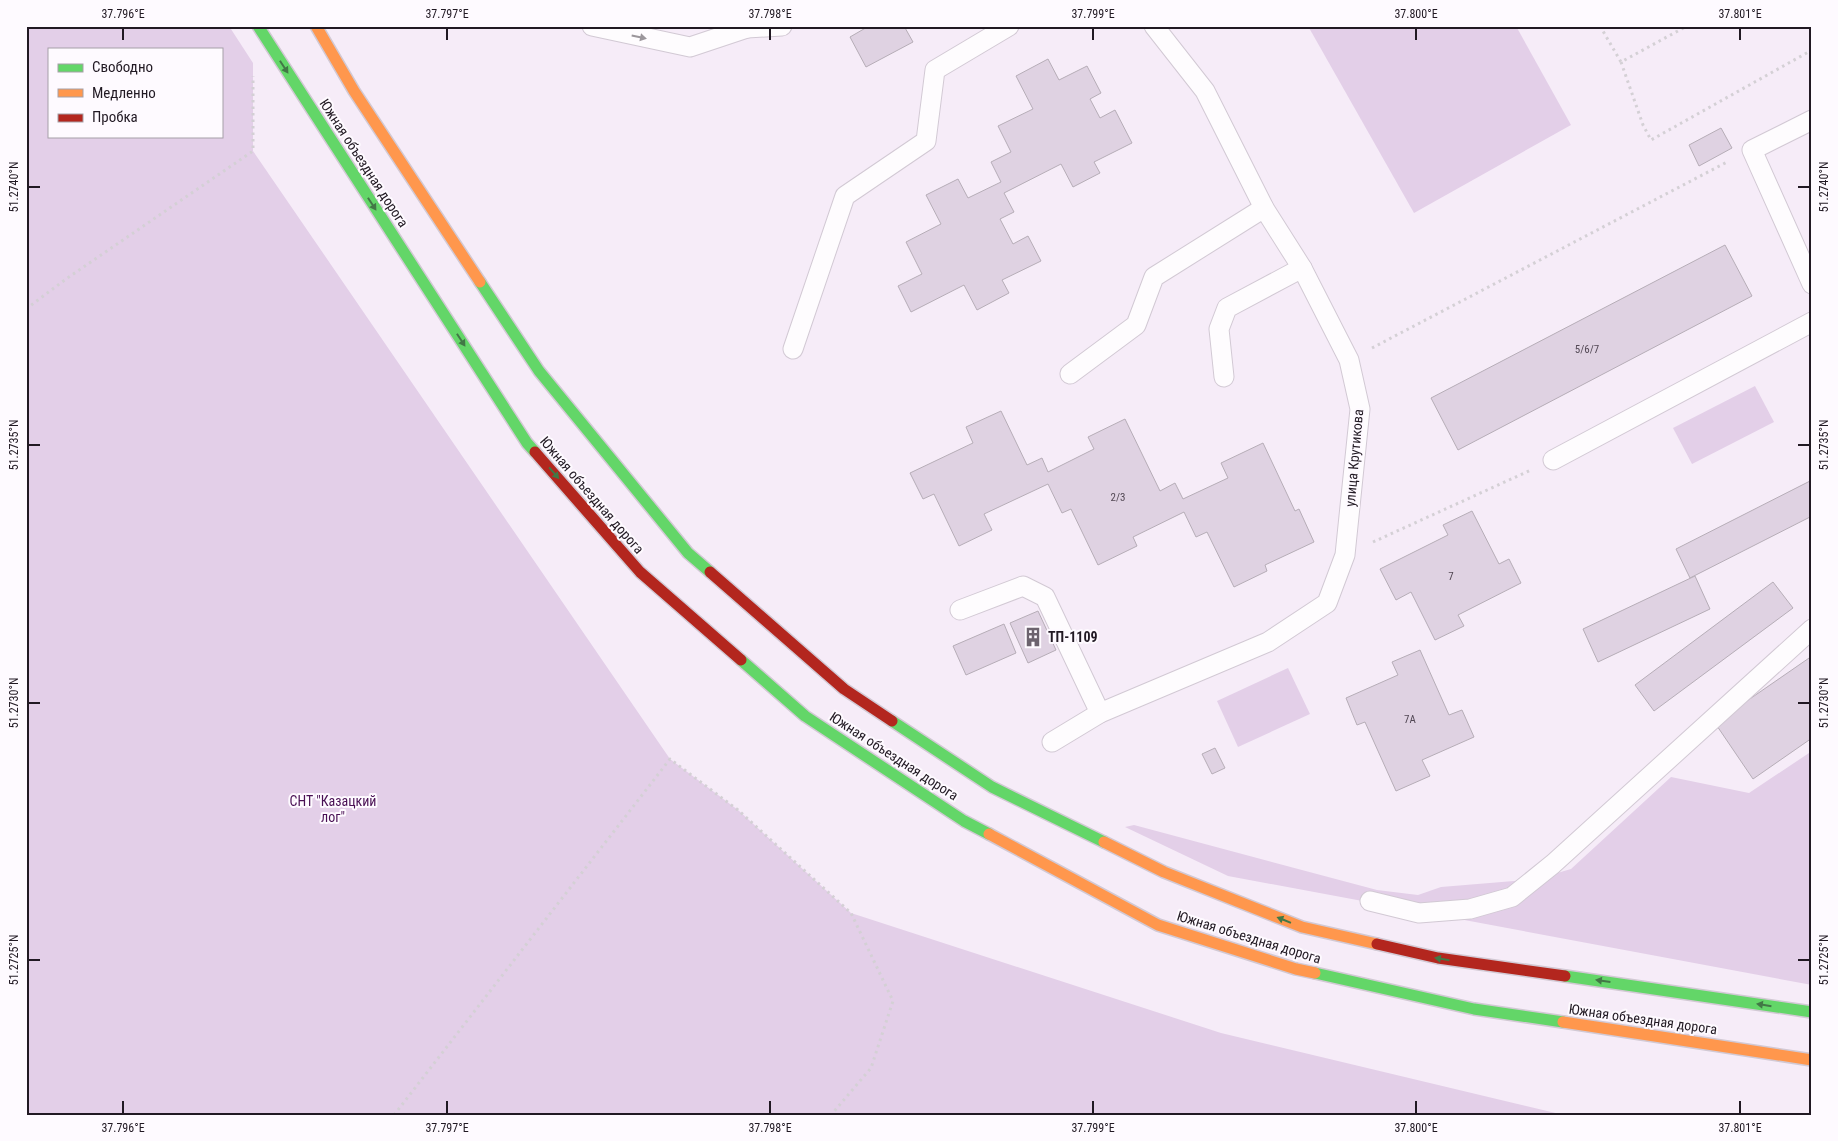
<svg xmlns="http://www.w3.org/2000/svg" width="1838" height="1141" font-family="'Roboto Condensed',sans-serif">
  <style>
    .green { fill: #e3cfe8; fill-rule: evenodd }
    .building { fill: #dfd2e2; stroke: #b6adb7 }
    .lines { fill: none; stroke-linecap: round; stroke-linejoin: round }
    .lane-casing { stroke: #d2c9d4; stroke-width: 21 }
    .fast-casing { stroke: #d2c9d4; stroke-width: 14 }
    .slow-casing { stroke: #d2c9d4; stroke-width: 14 }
    .jam-casing { stroke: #d2c9d4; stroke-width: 14 }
    .path { stroke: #d4d0d5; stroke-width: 3; stroke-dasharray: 2.5 4; stroke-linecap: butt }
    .lane { stroke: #fefcfe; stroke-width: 19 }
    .fast { stroke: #63d668; stroke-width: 11 }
    .slow { stroke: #ff974d; stroke-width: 11 }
    .jam { stroke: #b3261e; stroke-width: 11 }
    .oneway { fill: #9b969b }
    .oneway2 { fill: #427846 }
    .ticks { fill: none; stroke: #211923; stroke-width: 2 }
    .labels { text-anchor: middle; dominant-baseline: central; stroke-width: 4; stroke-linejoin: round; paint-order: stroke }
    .number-label { font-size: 11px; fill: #524854 }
    .street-label { font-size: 14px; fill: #211923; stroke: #fefaff }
    .poi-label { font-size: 14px; font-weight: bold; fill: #211923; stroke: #fefaff; text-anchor: start }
    .park-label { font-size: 14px; fill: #491054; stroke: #fefaff }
    .neatline { fill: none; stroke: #211923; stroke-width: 2 }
    .ticks-label { font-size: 12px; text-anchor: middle; fill: #211923 }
  </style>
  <rect width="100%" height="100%" fill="#f6ecf8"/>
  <g class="green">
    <path d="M26,26H229L253,63V151L670,759L738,810L851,913L1221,1033L1564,1115H26ZM49,49H221V136H49Z"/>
    <polygon points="1308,26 1516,26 1571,125 1414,213"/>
    <polygon points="1755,386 1774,422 1692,464 1673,428"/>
    <polygon points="1288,668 1310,714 1238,747 1217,701"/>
    <polygon points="1812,751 1812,985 1228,876 1125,827 1134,825 1377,890 1418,895 1441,887 1537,879 1571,869 1671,777 1749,793"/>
  </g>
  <g class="building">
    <polygon points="869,26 904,26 913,42 866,67 850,37"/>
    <polygon points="1048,59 1059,80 1087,66 1101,93 1090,99 1100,118 1115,110 1132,143 1094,162 1100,173 1073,187 1061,164 1004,193 1014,212 1000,219 1013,244 1028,236 1041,261 1002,280 1009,293 977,310 964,285 911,312 898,286 922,274 906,242 941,224 926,195 958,179 968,198 1001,182 991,162 1011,152 998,126 1033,109 1016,76"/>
    <polygon points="1721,128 1732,148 1699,166 1689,145"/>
    <polygon points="1725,245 1752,296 1458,450 1431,398"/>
    <polygon points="1001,411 1027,465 1042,458 1048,472 1094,449 1088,437 1125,419 1160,491 1175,483 1183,499 1228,478 1221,463 1263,443 1295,511 1299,509 1314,542 1265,565 1267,571 1234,587 1207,532 1196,537 1184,512 1133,537 1137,546 1098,565 1071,509 1062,513 1048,484 984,514 992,530 959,546 934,494 923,499 910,473 973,443 966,427"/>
    <polygon points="1812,480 1812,516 1690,578 1676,549"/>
    <polygon points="1472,511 1499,564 1509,559 1521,583 1458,615 1464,626 1435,640 1411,592 1396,600 1380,569 1448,535 1443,525"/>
    <polygon points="1695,576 1710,609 1598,662 1583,629"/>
    <polygon points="1773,582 1793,608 1654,711 1635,685"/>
    <polygon points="1038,611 1056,650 1028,663 1010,623"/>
    <polygon points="1004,624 1016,653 966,675 953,646"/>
    <polygon points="1420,650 1449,715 1462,710 1474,737 1422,760 1430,776 1396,791 1365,722 1357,725 1346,698 1398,675 1392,662"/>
    <polygon points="1812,656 1812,738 1753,779 1715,723"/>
    <polygon points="1215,748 1225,768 1212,774 1202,754"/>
  </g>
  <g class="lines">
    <defs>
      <g id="lane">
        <polyline points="592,26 690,47 747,28 747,26"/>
        <polyline points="747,28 782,26"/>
        <polyline points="1812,120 1752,150 1812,284"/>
        <polyline points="793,349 845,196 926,141 935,70 1009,26"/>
        <polyline points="1070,374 1136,325 1154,277 1264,208"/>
        <polyline points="1224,377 1219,329 1227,308 1302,268"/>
        <polyline points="1553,460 1812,322"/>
        <polyline points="960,610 1023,586 1045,597 1100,713"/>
        <polyline points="1052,742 1100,713 1268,642 1327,603 1345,555 1360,409 1349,360 1302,268 1264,208 1205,91 1154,26"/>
        <polyline points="1370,901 1419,913 1470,909 1512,897 1553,864 1812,629"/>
      </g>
      <g id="fast">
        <polyline points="258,26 527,443 535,452"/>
        <polyline points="480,282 539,371 688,553 710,572"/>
        <polyline points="741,660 805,716 964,821 989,834"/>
        <polyline points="892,721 992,787 1104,842"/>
        <polyline points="1315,973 1474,1009 1563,1022"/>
        <polyline points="1565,976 1812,1012"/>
      </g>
      <g id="slow">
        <polyline points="316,26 354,91 480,282"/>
        <polyline points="989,834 1158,925 1296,969 1315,973"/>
        <polyline points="1104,842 1164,872 1302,927 1377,944"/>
        <polyline points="1563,1022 1812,1060"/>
      </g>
      <g id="jam">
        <polyline points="535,452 640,572 741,660"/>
        <polyline points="710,572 844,689 892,721"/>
        <polyline points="1377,944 1438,958 1565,976"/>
      </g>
    </defs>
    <use href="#lane" class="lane-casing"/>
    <use href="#fast" class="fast-casing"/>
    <use href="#slow" class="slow-casing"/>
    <use href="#jam" class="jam-casing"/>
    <g class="path">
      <polyline points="1600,26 1621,62 1687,26"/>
      <polyline points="1621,62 1643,125 1651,140 1812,50"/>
      <polyline points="26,309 66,279 253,151 253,76"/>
      <polyline points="1372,348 1729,161"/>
      <polyline points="1373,542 1531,470"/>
      <polyline points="394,1115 670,759 738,810 851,913 893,1001 871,1068 831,1115"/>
    </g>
    <use href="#lane" class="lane"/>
    <use href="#fast" class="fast"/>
    <use href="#slow" class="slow"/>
    <use href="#jam" class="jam"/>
  </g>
  <defs><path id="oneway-solid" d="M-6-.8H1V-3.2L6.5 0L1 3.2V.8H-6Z" transform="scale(1.25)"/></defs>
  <use class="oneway" href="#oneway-solid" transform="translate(639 37) rotate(12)"/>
  <g class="oneway2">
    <use href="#oneway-solid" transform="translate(284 67) rotate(57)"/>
    <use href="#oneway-solid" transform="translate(372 204) rotate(57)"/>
    <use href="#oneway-solid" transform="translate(461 340) rotate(57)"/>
    <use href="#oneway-solid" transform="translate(554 473) rotate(49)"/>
    <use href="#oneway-solid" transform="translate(1284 920) rotate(-158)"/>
    <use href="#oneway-solid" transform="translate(1442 959) rotate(-171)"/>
    <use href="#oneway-solid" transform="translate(1603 981) rotate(-172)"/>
    <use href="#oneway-solid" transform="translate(1764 1005) rotate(-171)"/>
  </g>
  <path class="ticks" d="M123,28V40M447,28V40M770,28V40M1093,28V40M1416,28V40M1740,28V40M28,187H40M1798,187H1810M28,445H40M1798,445H1810M28,703H40M1798,703H1810M28,960H40M1798,960H1810M123,1101V1114M447,1101V1114M770,1101V1114M1093,1101V1114M1416,1101V1114M1740,1101V1114"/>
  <defs>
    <symbol id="building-bare" viewBox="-9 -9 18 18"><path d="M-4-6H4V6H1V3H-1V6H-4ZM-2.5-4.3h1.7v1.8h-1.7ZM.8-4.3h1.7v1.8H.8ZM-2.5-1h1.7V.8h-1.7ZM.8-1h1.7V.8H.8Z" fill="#6c636e" stroke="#fefaff" stroke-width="2.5" paint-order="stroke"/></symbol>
  </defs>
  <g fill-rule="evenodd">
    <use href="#building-bare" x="1019" y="623" width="28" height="28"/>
  </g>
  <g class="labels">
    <g class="number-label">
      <text x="1587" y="349">5/6/7</text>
      <text x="1118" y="497">2/3</text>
      <text x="1451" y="576">7</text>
      <text x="1410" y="719">7А</text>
    </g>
    <g class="street-label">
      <text transform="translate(364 163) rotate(57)">Южная объездная дорога</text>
      <text transform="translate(1354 458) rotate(-85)">улица Крутикова</text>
      <text transform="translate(592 495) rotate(49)">Южная объездная дорога</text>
      <text transform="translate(894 756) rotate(33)">Южная объездная дорога</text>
      <text transform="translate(1249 937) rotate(17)">Южная объездная дорога</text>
      <text transform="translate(1643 1019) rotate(8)">Южная объездная дорога</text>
    </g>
    <g class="poi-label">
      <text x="1048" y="637">ТП-1109</text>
    </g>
    <g class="park-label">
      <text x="333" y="801">СНТ "Казацкий<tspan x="333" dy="16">лог"</tspan></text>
    </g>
  </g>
  <rect width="1838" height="1141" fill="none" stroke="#fefaff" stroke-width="55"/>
  <rect x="48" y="48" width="175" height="90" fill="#fefaff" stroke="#a6a0a7"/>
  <rect x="58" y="64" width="25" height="8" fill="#63d668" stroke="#a6a0a7"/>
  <text x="92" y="72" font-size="15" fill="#211923">Свободно</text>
  <rect x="58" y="89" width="25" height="8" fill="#ff974d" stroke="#a6a0a7"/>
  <text x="92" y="98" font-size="15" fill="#211923">Медленно</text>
  <rect x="58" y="114" width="25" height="8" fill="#b3261e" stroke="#a6a0a7"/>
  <text x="92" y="122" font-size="15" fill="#211923">Пробка</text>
  <rect x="28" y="28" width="1782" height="1086" class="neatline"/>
  <g class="ticks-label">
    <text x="123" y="18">37.796°E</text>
    <text x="447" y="18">37.797°E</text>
    <text x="770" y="18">37.798°E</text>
    <text x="1093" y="18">37.799°E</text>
    <text x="1416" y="18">37.800°E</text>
    <text x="1740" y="18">37.801°E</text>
    <text transform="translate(14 187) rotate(-90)" y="4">51.2740°N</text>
    <text transform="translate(1824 187) rotate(-90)" y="4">51.2740°N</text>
    <text transform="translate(14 445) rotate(-90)" y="4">51.2735°N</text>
    <text transform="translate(1824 445) rotate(-90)" y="4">51.2735°N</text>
    <text transform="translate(14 703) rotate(-90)" y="4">51.2730°N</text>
    <text transform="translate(1824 703) rotate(-90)" y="4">51.2730°N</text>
    <text transform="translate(14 960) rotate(-90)" y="4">51.2725°N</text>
    <text transform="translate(1824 960) rotate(-90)" y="4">51.2725°N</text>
    <text x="123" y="1132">37.796°E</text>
    <text x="447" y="1132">37.797°E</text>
    <text x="770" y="1132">37.798°E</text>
    <text x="1093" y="1132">37.799°E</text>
    <text x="1416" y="1132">37.800°E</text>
    <text x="1740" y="1132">37.801°E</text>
  </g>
</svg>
